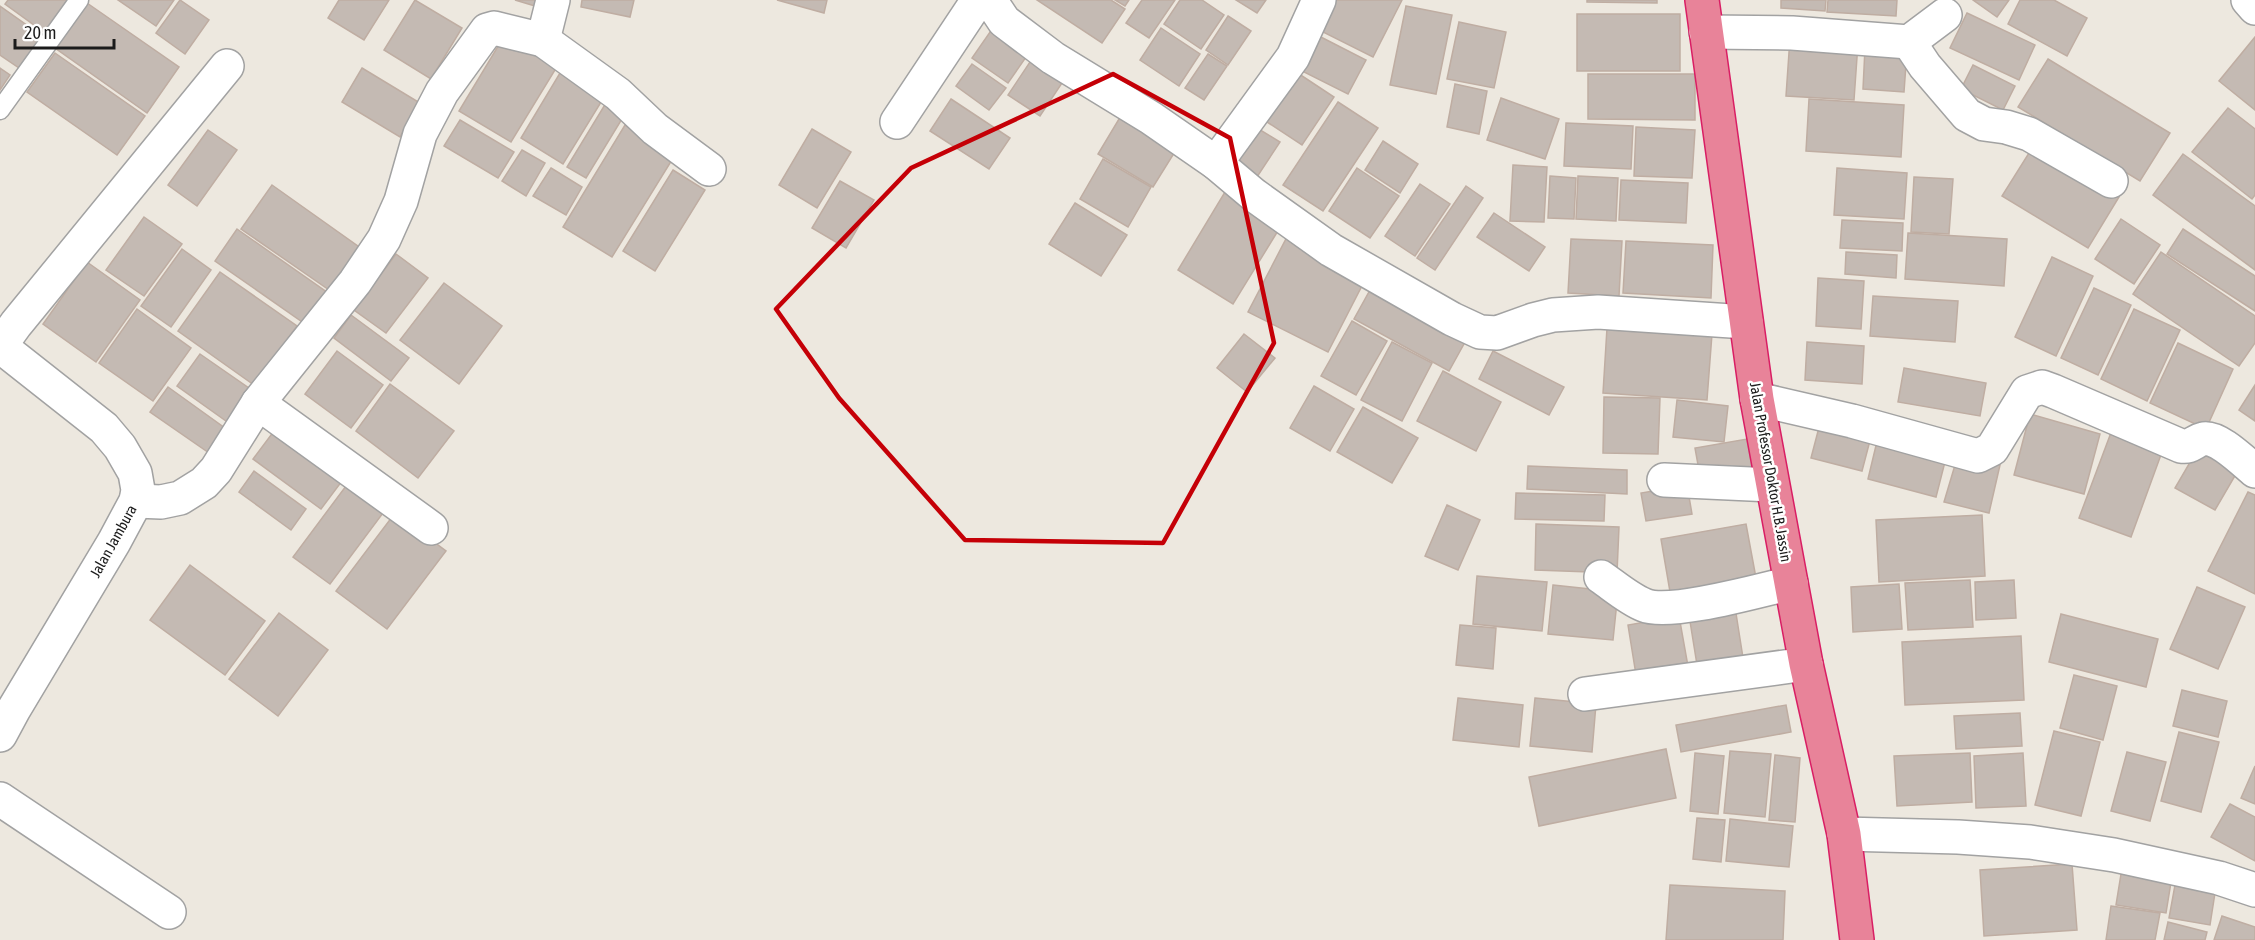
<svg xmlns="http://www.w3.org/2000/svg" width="2255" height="940" font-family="'Asap Condensed',sans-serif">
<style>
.building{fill:#c4bab3;stroke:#bfada2;stroke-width:1.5}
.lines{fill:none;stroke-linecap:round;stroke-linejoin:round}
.lane-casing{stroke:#a2a2a2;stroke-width:21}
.street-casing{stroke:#a2a2a2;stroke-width:36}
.highway-casing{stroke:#d91e64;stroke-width:36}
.lane{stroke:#fff;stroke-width:18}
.street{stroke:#fff;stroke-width:33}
.highway{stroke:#e88399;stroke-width:33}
.marked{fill:none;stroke:#c50007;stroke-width:4.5;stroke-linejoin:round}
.labels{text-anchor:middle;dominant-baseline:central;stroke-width:5;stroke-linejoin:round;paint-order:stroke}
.street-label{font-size:15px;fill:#1b1b1b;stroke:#fff}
</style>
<rect width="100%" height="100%" fill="#ede8df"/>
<g class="building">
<polygon points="8,0 69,0 45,33 5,4"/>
<polygon points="118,0 174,0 156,26"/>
<polygon points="180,0 209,20 185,54 156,33"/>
<polygon points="339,0 389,0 364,40 328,18"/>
<polygon points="415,0 462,28 431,79 384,50"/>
<polygon points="515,0 547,0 545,9"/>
<polygon points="582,0 634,0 630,17 581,7"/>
<polygon points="777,0 827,0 824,13"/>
<polygon points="1037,0 1111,0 1125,9 1102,43"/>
<polygon points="1115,0 1129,0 1125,6"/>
<polygon points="1142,0 1175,0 1149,38 1126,23"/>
<polygon points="1180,0 1202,0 1224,15 1201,49 1164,24"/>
<polygon points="1236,0 1266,0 1257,13"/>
<polygon points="1329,0 1402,0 1373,57 1315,28"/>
<polygon points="1587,0 1657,0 1657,3 1587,2"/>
<polygon points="1781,0 1826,0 1825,11 1781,8"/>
<polygon points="1828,0 1897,0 1896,16 1827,12"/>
<polygon points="1973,0 2009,0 1997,17"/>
<polygon points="2020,0 2054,0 2087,18 2067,56 2008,24"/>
<polygon points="87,3 179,67 147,113 55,48"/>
<polygon points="0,6 45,38 22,70 0,55"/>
<polygon points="1406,6 1452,15 1436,94 1390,85"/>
<polygon points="1967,13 2035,45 2019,80 1950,48"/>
<rect x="1577" y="14" width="103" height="57"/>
<polygon points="1228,16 1251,31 1228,65 1206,50"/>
<polygon points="997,22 1033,47 1008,83 972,58"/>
<polygon points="1459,22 1506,32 1494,88 1447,79"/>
<polygon points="1161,28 1200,54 1179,86 1140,60"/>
<polygon points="506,33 558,65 511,142 459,111"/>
<polygon points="1315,34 1366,60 1348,94 1298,69"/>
<polygon points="2255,37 2255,110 2219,81"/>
<polygon points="1790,38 1858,43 1854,100 1786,96"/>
<polygon points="1865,48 1907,50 1904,92 1863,89"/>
<polygon points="55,53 145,116 117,155 27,92"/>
<polygon points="1208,54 1227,66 1204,100 1185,88"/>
<polygon points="1034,56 1066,77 1040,116 1008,95"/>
<polygon points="2048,59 2170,133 2140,181 2018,107"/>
<polygon points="972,64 1006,88 989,110 956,86"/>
<polygon points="1973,65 2015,86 2003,110 1961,89"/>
<polygon points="0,68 10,75 0,90"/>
<polygon points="362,68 420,103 400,137 342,102"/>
<polygon points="563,68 606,94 563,164 521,138"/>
<polygon points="1290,68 1334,97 1302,145 1258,116"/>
<polygon points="1588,74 1695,74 1695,120 1588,119"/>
<polygon points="1455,84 1487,91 1479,134 1447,127"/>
<polygon points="609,98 628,109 586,178 567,167"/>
<polygon points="1501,98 1559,119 1545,159 1487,140"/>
<polygon points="951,99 1010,138 989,169 930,131"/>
<polygon points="1809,99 1904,105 1901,157 1806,151"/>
<polygon points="1338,102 1378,128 1323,211 1283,185"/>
<polygon points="2228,108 2255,129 2255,195 2252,199 2192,152"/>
<polygon points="1125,109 1181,142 1153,187 1098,154"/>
<polygon points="460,120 514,152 498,178 444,146"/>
<polygon points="1566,123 1633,126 1631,169 1564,166"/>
<polygon points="625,125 675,155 612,257 563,227"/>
<polygon points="1252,125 1280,142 1255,180 1227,162"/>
<polygon points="1636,127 1695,130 1692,178 1634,176"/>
<polygon points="812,129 851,152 817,208 779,185"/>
<polygon points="208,130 237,150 197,206 168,185"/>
<polygon points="1383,141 1418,164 1400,193 1365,170"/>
<polygon points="2034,145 2119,197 2088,248 2002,196"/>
<polygon points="522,150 545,163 526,196 502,181"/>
<polygon points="2183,154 2255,206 2255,270 2153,195"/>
<polygon points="1103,159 1151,187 1128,227 1080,199"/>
<polygon points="1513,165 1547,167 1544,222 1510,221"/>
<polygon points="551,168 582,187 566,215 533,196"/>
<polygon points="1357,168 1399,196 1370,238 1329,211"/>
<polygon points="1837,168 1907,173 1904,219 1834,215"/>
<polygon points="673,170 705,190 655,271 623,251"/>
<polygon points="1550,176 1576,178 1574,219 1548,218"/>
<polygon points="1578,176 1618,178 1616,221 1576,219"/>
<polygon points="1914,177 1953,179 1949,234 1911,232"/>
<polygon points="1621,180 1688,183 1686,223 1619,220"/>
<polygon points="840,181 874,200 846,248 812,228"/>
<polygon points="1420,184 1450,204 1415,256 1385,236"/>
<polygon points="272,185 362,249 332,292 241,229"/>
<polygon points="1466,186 1483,198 1435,270 1417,258"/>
<polygon points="1228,187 1284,221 1233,304 1178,270"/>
<polygon points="1075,203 1127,235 1101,276 1049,244"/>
<polygon points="1494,213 1545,247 1529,271 1477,237"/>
<polygon points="144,217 182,244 144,296 106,270"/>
<polygon points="2121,219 2160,245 2134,284 2095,259"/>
<polygon points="1842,220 1903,223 1902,251 1840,248"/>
<polygon points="237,229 331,295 308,326 215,261"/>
<polygon points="2183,229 2255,276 2255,311 2167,254"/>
<polygon points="1289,233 1368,274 1328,352 1248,312"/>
<polygon points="1908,233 2007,239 2004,286 1905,279"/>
<polygon points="1571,239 1622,241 1619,296 1568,293"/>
<polygon points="1626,241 1713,245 1711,298 1623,293"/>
<polygon points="182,249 211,270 171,327 141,306"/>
<polygon points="1846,252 1897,255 1896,278 1845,274"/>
<polygon points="2161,252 2255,316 2255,343 2239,366 2133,294"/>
<polygon points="396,254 428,278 386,333 354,310"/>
<polygon points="2052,257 2093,276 2056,356 2015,337"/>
<polygon points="87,262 140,300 96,362 43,324"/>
<polygon points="220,272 297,326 254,385 178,331"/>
<polygon points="1818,278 1864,281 1861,329 1816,326"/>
<polygon points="1375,281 1470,333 1449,371 1354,319"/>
<polygon points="444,283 502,326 459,384 400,340"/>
<polygon points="2094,288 2131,305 2098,375 2061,358"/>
<polygon points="1873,296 1958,301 1955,342 1870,336"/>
<polygon points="137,309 191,348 153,401 99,363"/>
<polygon points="2134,309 2180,330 2147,401 2101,379"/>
<polygon points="351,315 409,358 391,381 334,338"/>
<polygon points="1352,321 1387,341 1356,395 1321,376"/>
<polygon points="1607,328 1712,334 1707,400 1603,393"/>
<polygon points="1244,334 1275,358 1247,392 1217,368"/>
<polygon points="1392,342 1432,363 1402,421 1361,400"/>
<polygon points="1807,342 1864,346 1862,384 1805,380"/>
<polygon points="2178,343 2233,369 2206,429 2150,403"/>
<polygon points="337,351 383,385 351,428 305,394"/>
<polygon points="1493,351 1564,387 1549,415 1479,379"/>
<polygon points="200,354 256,393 233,426 177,386"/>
<polygon points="1904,368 1986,383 1980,416 1898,402"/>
<polygon points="1443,371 1501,402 1476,451 1417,421"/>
<polygon points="390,384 454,431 418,478 356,431"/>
<polygon points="2255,385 2255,421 2239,410"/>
<polygon points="1314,386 1354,409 1330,451 1290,428"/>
<polygon points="168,387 229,431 212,455 150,412"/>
<polygon points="1604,397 1660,398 1658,454 1603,453"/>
<polygon points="1677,400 1728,406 1724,442 1673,437"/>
<polygon points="1363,407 1418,438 1392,483 1337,452"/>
<polygon points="2030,414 2100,434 2084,494 2014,475"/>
<polygon points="1822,416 1873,429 1862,471 1811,458"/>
<polygon points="2115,422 2166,441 2131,537 2079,518"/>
<polygon points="280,423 348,473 321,509 253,459"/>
<polygon points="1879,433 1948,450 1936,497 1868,479"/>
<polygon points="1747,439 1752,467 1700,476 1695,448"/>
<polygon points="2203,440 2243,462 2215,510 2175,488"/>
<polygon points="1958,455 2000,465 1989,513 1944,502"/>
<polygon points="1528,466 1627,470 1627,494 1527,489"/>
<polygon points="254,471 306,509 291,530 239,492"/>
<polygon points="349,482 386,509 330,584 293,557"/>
<polygon points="1687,485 1692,514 1646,521 1641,493"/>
<polygon points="2248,492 2255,495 2255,594 2208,571"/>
<polygon points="1516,493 1605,495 1604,521 1515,519"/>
<polygon points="1447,505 1480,520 1458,570 1425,556"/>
<polygon points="395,513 446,551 387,629 336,591"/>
<polygon points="1982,515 1985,576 1879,582 1876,520"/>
<polygon points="1536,524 1619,527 1617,573 1535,570"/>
<polygon points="1746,524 1756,578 1670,592 1661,539"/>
<polygon points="190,565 265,621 225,675 150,620"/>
<polygon points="1477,576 1547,582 1542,631 1473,624"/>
<polygon points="1970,580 1973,627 1908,630 1905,583"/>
<polygon points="2014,580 2016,618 1976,620 1975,582"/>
<polygon points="1899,584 1902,629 1853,632 1851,587"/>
<polygon points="1553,585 1618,592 1613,640 1548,634"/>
<polygon points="2197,587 2245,607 2218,669 2170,649"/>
<polygon points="1735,607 1744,664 1698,671 1689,615"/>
<polygon points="279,613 328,650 278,716 229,679"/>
<polygon points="2061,614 2158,639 2146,687 2049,662"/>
<polygon points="1679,616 1689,672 1637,681 1628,625"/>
<polygon points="1460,625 1496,628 1493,669 1456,665"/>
<polygon points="2021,636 2024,700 1905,705 1902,642"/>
<polygon points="2074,675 2117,686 2103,740 2060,728"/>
<polygon points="2182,690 2227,701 2218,737 2173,726"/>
<polygon points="1458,698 1523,705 1519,747 1453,740"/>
<polygon points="1535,698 1596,704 1592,752 1530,746"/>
<polygon points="1786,705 1791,732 1681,752 1676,725"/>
<polygon points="2020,713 2022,746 1956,749 1954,716"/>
<polygon points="2054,731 2100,742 2081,816 2035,805"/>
<polygon points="2179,732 2219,742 2201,812 2161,801"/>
<polygon points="1666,749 1676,798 1539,826 1529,777"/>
<polygon points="1730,751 1771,754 1765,817 1724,813"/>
<polygon points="2127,752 2166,762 2150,821 2111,811"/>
<polygon points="1695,753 1724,756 1718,814 1690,811"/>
<polygon points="1970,753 1972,802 1897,806 1894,756"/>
<polygon points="2023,753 2026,806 1976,808 1974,756"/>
<polygon points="1775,755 1800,758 1795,822 1769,820"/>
<polygon points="2255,766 2255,804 2241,798"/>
<polygon points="2230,804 2255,817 2255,861 2211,837"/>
<polygon points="1697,818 1725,820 1721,862 1693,859"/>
<polygon points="1730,819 1793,826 1789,867 1726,861"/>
<polygon points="2072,864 2077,930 1984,936 1980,870"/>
<polygon points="2122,868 2172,876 2166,913 2116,905"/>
<polygon points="2177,874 2217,880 2210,925 2169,918"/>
<polygon points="1670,885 1785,891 1783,940 1666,940"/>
<polygon points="2111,906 2160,913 2155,940 2106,940"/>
<polygon points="2222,916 2255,927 2255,940 2214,940"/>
<polygon points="2168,922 2207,932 2205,940 2164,940"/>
</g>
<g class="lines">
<defs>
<polyline id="lane" points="0,110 79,0"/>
<g id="street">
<polyline points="990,0 1004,21 1053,58 1151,118 1216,163 1254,195 1331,250 1452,319 1480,332 1497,333 1533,320 1553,315 1598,312 1746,322"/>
<polyline points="2248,0 2255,8"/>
<polyline points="1706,32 1792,33 1909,42 1945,15"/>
<polyline points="543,40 553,0"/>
<polyline points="1909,42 1925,66 1967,115 1984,124 2006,127 2029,134 2111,181"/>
<polyline points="897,122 978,0"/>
<polyline points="1216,163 1293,57 1319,0"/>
<polyline points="0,346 104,428 120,447 135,473 138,490 136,501 114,542 14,709 0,735"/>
<polyline points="0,346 16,324 227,66"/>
<path d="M1757 399 1852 421 1978 456 1992 449 2027 392 2042 387 2053 391 2181 446C2191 448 2194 441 2203 439 2217 435 2244 462 2255 471"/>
<polyline points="258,403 431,528"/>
<polyline points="1664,480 1772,485"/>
<polyline points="136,501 161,502 180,498 204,483 216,470 258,403 355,282 384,239 401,201 420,134 442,92 487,30 494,28 543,40 618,94 655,129 709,169"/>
<path d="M1601 577C1614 586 1629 599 1644 605 1670 616 1760 590 1791 583"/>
<polyline points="1585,694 1806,664"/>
<polyline points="0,799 169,912"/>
<polyline points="1844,834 1958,837 2030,842 2114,855 2219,878 2255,890"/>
</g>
<polyline id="highway" points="1702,0 1757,399 1806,664 1844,834 1857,940"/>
</defs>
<use href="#lane" class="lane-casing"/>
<use href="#street" class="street-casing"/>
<use href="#highway" class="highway-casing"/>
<use href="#lane" class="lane"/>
<use href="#street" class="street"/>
<use href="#highway" class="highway"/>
</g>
<path class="marked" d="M1113 74 1230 138 1274 343 1163 543 965 540 839 398 776 309 911 168Z"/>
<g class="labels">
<g class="street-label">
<text transform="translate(1771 472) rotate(80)">Jalan Professor Doktor H.B. Jassin</text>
<text transform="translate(113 541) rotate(-61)">Jalan Jambura</text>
</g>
</g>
<path d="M15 39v9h99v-9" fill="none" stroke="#1b1b1b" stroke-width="3"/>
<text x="24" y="39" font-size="18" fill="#1b1b1b" stroke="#ffffff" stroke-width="4.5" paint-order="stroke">20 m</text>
</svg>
